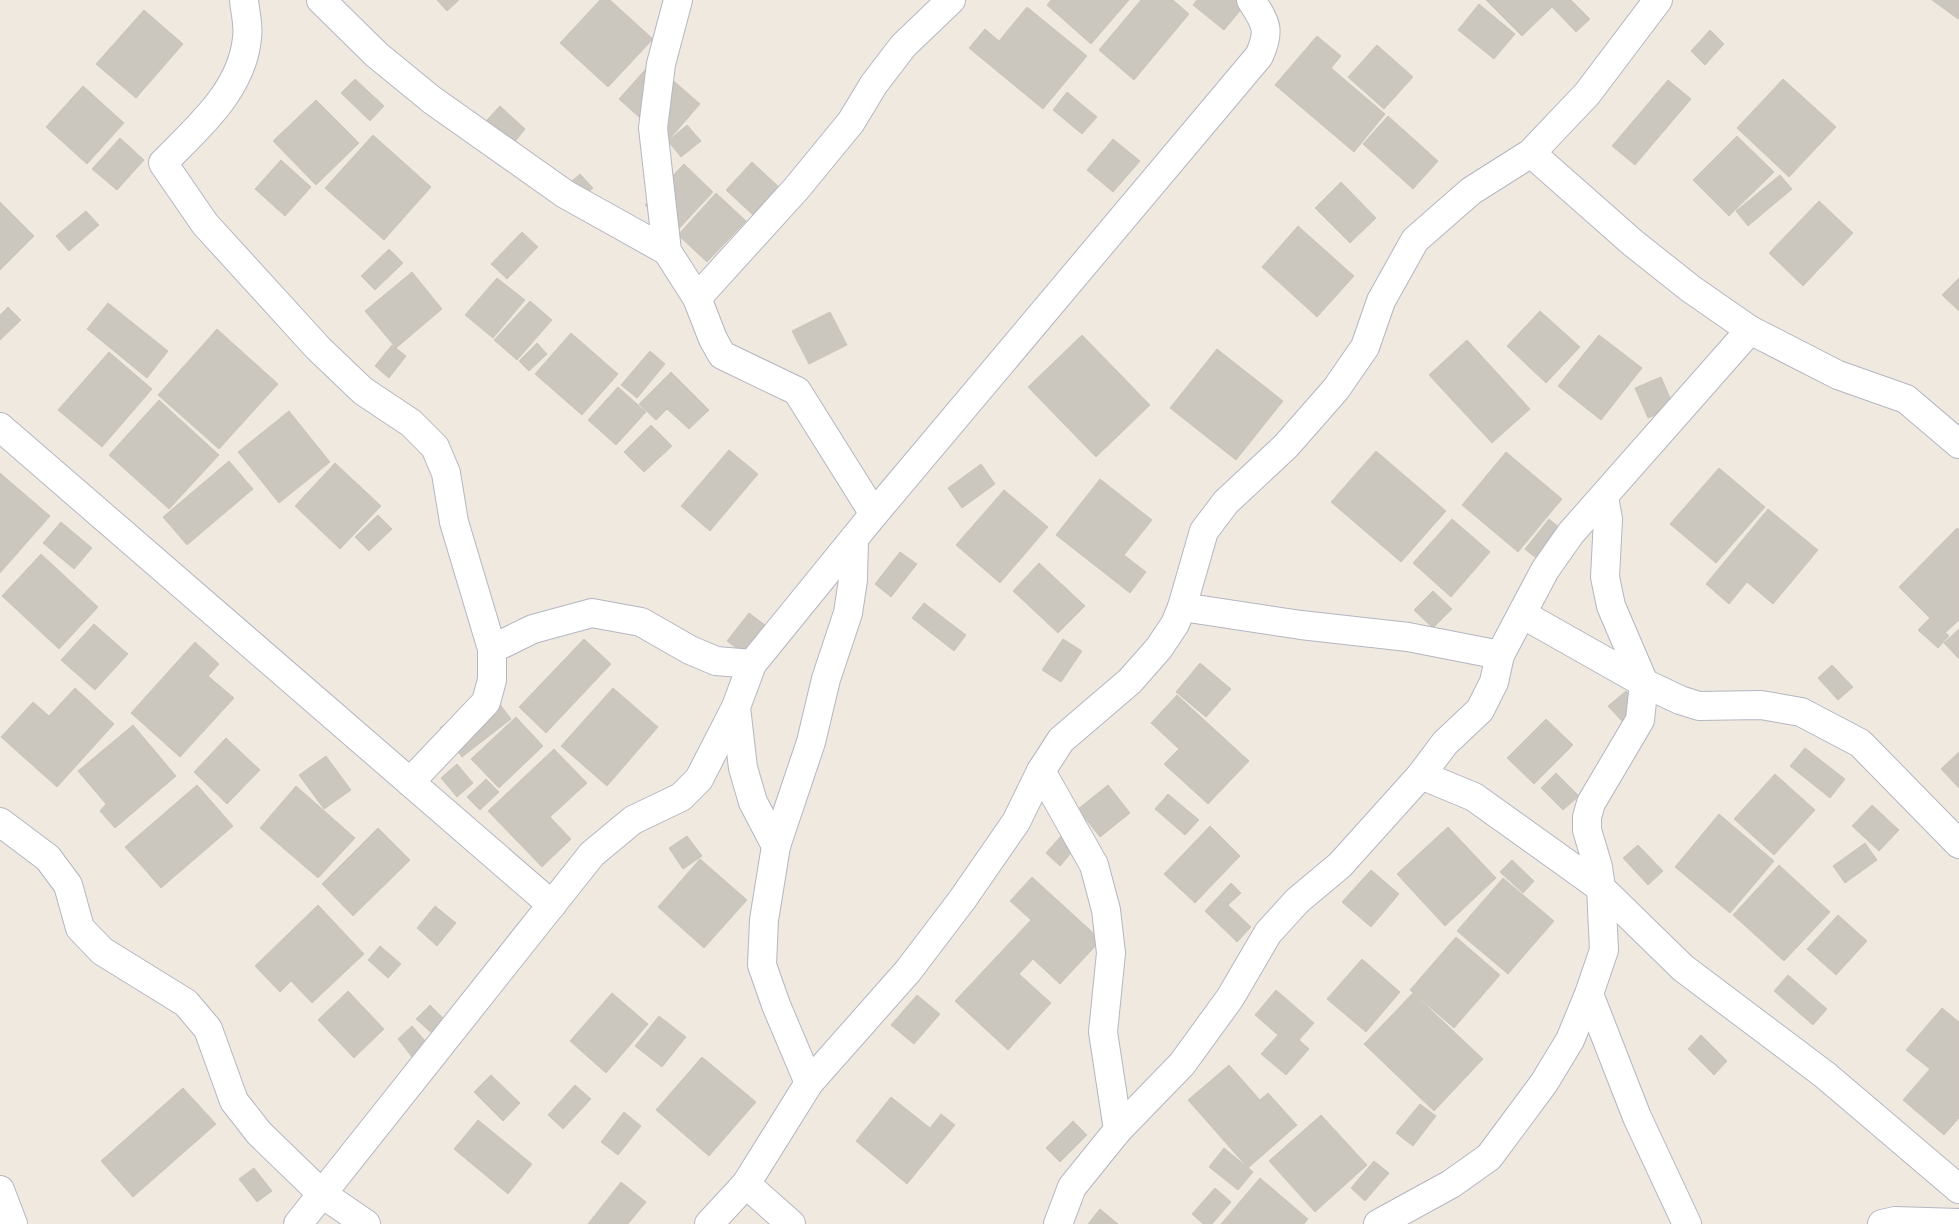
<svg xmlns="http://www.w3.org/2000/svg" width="1959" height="1224" font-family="Signika,sans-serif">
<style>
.building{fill:#cbc7be;stroke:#ccc5b9}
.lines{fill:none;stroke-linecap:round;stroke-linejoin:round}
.minor-casing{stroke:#b4b6c2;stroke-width:30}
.minor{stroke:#fff;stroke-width:28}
</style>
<rect width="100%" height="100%" fill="#f0e9e0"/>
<g class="building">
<polygon points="437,0 459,0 447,11"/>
<polygon points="600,0 610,0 653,39 608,87 560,43"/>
<polygon points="1051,0 1129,0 1091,44 1047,5"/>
<polygon points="1141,0 1173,0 1189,14 1134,80 1099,50"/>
<polygon points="1197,0 1249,0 1224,30 1193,5"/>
<polygon points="1486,0 1571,0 1590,19 1576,32 1552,7 1522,36"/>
<polygon points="1932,0 1959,0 1959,17 1958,19"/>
<polygon points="1479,4 1515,34 1494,59 1458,30"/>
<polygon points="1027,7 1087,56 1043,109 969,48 985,29 999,41"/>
<polygon points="144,10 183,44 136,98 96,64"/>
<polygon points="1710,30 1724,44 1705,65 1691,51"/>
<polygon points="1317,36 1341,56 1331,68 1385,114 1354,152 1275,85"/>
<polygon points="1377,45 1413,77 1384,109 1348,77"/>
<polygon points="652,62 700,104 667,142 619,99"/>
<polygon points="355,79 384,106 370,121 341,93"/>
<polygon points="1783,79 1836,127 1789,177 1737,128"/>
<polygon points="1668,80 1691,99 1635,165 1612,146"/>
<polygon points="83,86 124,123 87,164 46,127"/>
<polygon points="1067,92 1097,117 1082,134 1053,110"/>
<polygon points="316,100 359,143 316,185 273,141"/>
<polygon points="500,106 525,129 513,144 487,120"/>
<polygon points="1388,116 1438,161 1413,189 1363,144"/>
<polygon points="687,125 701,141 681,157 668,141"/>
<polygon points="373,135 431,187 384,240 325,188"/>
<polygon points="1737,136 1774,172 1729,216 1693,180"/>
<polygon points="120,138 144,160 117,190 92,169"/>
<polygon points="1113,139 1140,161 1113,192 1087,170"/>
<polygon points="281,160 311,187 285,216 255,189"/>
<polygon points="752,162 779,187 753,215 726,190"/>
<polygon points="684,164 713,192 675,233 645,205"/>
<polygon points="580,174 593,188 577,202 564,188"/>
<polygon points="1780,175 1792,189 1748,226 1736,211"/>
<polygon points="1341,182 1376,218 1350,243 1315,208"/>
<polygon points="716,193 746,221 707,262 678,235"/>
<polygon points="1819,201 1853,233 1803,286 1769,253"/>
<polygon points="0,202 34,236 0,270"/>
<polygon points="86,211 99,225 69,251 56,236"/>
<polygon points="1298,226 1354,276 1317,317 1262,267"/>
<polygon points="522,232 538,247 507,279 491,264"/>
<polygon points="389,249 403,263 375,290 361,276"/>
<polygon points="412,272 442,309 396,348 365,311"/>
<polygon points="497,278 525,300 493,338 465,315"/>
<polygon points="1959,278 1959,311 1942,295"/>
<polygon points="530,301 552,320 517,360 494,340"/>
<polygon points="108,303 168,351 147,378 87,329"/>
<polygon points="8,307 21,320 0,340 0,315"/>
<polygon points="1540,311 1580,347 1546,383 1507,346"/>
<polygon points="830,312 847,345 809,364 792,331"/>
<polygon points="217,329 278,384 219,449 158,395"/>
<polygon points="571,333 618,374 582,415 535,374"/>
<polygon points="1082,335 1150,405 1096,457 1028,387"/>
<polygon points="1599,335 1642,368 1601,420 1558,386"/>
<polygon points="1467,340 1530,409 1492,443 1429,375"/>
<polygon points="537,343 547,354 529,371 519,361"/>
<polygon points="392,345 406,356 389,378 375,366"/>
<polygon points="1217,349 1283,401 1236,460 1170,408"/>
<polygon points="650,351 665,364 637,398 621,385"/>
<polygon points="109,352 152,389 102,447 58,410"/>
<polygon points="671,372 709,410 689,429 667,409 656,420 639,404"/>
<polygon points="1661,377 1674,407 1648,418 1635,388"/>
<polygon points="618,387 646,412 616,445 588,420"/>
<polygon points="159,400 219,455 169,509 109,455"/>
<polygon points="289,411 330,462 279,503 238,452"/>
<polygon points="651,425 672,446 644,472 624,452"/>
<polygon points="729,450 758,474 710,531 681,506"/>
<polygon points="1376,451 1446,511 1401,562 1331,502"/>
<polygon points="1506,452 1562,499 1518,552 1462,505"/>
<polygon points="229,461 253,489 187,545 163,517"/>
<polygon points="335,463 381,506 340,549 295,506"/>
<polygon points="981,464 995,484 962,508 948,488"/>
<polygon points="1719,468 1765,507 1716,563 1670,524"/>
<polygon points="0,473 50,516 0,573"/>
<polygon points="1100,479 1152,520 1124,555 1146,572 1130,593 1056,535"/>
<polygon points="1004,490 1048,527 1000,583 956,545"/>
<polygon points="1768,509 1818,550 1773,604 1747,582 1729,604 1706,584"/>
<polygon points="378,515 392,529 369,551 355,537"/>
<polygon points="1452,519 1490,552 1451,597 1413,563"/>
<polygon points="1549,519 1566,533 1541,562 1525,549"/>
<polygon points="61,522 92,548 74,569 43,543"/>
<polygon points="1957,528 1959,530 1959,620 1945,633 1899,587"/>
<polygon points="900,552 917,564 891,597 875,584"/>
<polygon points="41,554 98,607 59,649 2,596"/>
<polygon points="1039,563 1085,606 1058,633 1013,591"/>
<polygon points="1433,591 1452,609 1433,628 1414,610"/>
<polygon points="924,603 966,635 954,651 912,618"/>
<polygon points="749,613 765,625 743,653 727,641"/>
<polygon points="1930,618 1949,636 1938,648 1918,630"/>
<polygon points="94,624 128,654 95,690 61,660"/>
<polygon points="1959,629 1959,659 1944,643"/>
<polygon points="584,639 611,664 546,733 519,707"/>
<polygon points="1063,639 1082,651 1061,682 1042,670"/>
<polygon points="195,642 219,664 208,676 234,698 180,757 131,713"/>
<polygon points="1200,663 1231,689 1206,717 1176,692"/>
<polygon points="1832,665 1853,687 1838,700 1818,678"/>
<polygon points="75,688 114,724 57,787 1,737 33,702 49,716"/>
<polygon points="613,688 658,727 607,786 561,746"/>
<polygon points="489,690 511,719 462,757 440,728"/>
<polygon points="1626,691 1650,719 1633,733 1608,706"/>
<polygon points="1177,695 1249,761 1208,804 1164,764 1179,749 1151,723"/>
<polygon points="516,717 543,746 499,788 471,759"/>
<polygon points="1546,719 1573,745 1534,784 1507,758"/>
<polygon points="133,725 176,776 115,828 100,811 106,804 78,771"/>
<polygon points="226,738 260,770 227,804 194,772"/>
<polygon points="1805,748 1845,779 1830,798 1790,766"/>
<polygon points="554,749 587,783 550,817 571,839 542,867 488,811"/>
<polygon points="1959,752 1959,788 1941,769"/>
<polygon points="326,756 351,790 324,809 299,775"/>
<polygon points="457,764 473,783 457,797 441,778"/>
<polygon points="1556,773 1579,796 1563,810 1541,788"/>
<polygon points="1775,774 1815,810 1774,855 1734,819"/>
<polygon points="486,779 499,792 480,810 467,797"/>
<polygon points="197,785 233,826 161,888 125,847"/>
<polygon points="1108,785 1130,813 1100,837 1078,809"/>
<polygon points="296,786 355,838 318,878 260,828"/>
<polygon points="1168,794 1199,820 1185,835 1155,809"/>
<polygon points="1872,805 1899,830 1879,851 1852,826"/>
<polygon points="1719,814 1774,861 1730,913 1675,867"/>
<polygon points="1076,819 1090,831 1060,866 1046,853"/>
<polygon points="1210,826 1240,856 1195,903 1164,874"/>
<polygon points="1448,827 1496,878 1445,926 1397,874"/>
<polygon points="378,828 410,860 353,916 322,884"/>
<polygon points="687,836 702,856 683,869 669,848"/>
<polygon points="1865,843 1877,860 1845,883 1833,866"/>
<polygon points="1638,845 1663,871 1648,885 1623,858"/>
<polygon points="700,859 747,900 704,948 658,907"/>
<polygon points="1512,860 1534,881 1523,893 1500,872"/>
<polygon points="1779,865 1830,912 1784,961 1733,915"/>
<polygon points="1371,870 1399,894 1371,927 1342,902"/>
<polygon points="1032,877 1101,940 1060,984 1033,959 1019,974 1051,1003 1008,1050 955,1001 1031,920 1010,901"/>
<polygon points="1503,878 1554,921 1508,974 1457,931"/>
<polygon points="1231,883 1241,893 1228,905 1251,927 1237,942 1205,911"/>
<polygon points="318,905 364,954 312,1003 291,981 280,992 255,966"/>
<polygon points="435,906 456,923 437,946 417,928"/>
<polygon points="1838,915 1867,941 1836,975 1807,949"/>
<polygon points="1456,937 1500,975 1454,1028 1410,990"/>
<polygon points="380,946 401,964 388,978 368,960"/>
<polygon points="1362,959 1400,992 1366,1032 1327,999"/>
<polygon points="1788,975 1827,1009 1813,1025 1774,991"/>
<polygon points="1276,990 1314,1023 1299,1040 1309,1049 1286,1075 1261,1054 1278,1035 1255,1015"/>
<polygon points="348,991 384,1029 354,1058 318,1020"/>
<polygon points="612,993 648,1024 606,1073 570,1041"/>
<polygon points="1413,993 1483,1059 1434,1111 1364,1044"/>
<polygon points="917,995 940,1014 914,1044 891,1025"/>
<polygon points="430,1005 447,1022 434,1035 416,1019"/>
<polygon points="1942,1008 1959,1022 1959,1118 1944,1135 1903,1100 1930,1069 1906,1050"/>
<polygon points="659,1016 686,1037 662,1067 635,1046"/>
<polygon points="412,1026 428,1044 412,1057 398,1039"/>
<polygon points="1701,1035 1727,1061 1714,1075 1688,1049"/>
<polygon points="702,1057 756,1102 709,1156 656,1110"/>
<polygon points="1229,1065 1260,1100 1268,1093 1297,1125 1248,1168 1188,1100"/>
<polygon points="491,1075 520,1103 503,1121 474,1092"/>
<polygon points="575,1085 591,1099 563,1129 548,1115"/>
<polygon points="183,1088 216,1124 133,1197 101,1161"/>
<polygon points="891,1097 930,1128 941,1114 955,1125 907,1184 856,1141"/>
<polygon points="1420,1104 1436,1116 1413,1146 1396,1133"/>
<polygon points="624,1112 641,1126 618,1155 601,1142"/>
<polygon points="1321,1115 1367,1165 1315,1212 1269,1161"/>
<polygon points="478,1120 532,1164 508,1194 454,1149"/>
<polygon points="1073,1121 1087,1135 1060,1162 1046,1148"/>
<polygon points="1224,1148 1253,1172 1238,1190 1209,1167"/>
<polygon points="1374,1161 1389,1173 1365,1201 1351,1188"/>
<polygon points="254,1168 272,1191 257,1202 239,1179"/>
<polygon points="1260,1178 1308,1219 1304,1224 1221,1224"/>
<polygon points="621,1182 646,1202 628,1224 588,1224"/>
<polygon points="1215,1188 1231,1202 1212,1224 1203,1224 1192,1214"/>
<polygon points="1100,1209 1118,1224 1088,1224"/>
</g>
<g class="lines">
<defs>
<g id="minor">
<path d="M244 0C245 12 249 26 247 38 242 91 197 128 163 163L205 224 318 348 363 391 411 423 435 447 446 473 454 522 492 649 533 629 592 613 641 622 690 650 716 661 752 664"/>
<polyline points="321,0 377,55 432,100 565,194 667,251"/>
<polyline points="678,0 661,64 653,128 667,251 697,298 713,339 722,355 797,391 874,514"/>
<polyline points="697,298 796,189 851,122 874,84 903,46 951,0"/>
<polyline points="1750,330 1838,375 1906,399 1959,444"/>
<polyline points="0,427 552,905"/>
<polyline points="1604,497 1608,519 1605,577 1611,606 1644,683 1680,700 1699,706 1761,705 1801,712 1860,743 1959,844"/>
<polyline points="1182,607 1301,625 1408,637 1500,655"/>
<polyline points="736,707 743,768 753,802 776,846"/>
<polyline points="1041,771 1094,865 1106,910 1111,953 1103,1032 1118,1130"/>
<polyline points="1421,775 1474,797 1601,888 1683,968 1825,1075 1959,1189"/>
<polyline points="410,782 486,702 492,680 492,649"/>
<polyline points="0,822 48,858 68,885 80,928 102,951 186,1003 208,1029 234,1101 259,1133 321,1193 366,1224"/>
<polyline points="1589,994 1637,1117 1687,1224"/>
<polyline points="809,1083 776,1005 762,965 764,920 776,846 811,742 826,679 848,613 853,580 854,539"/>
<polyline points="746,1184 791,1224"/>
<polyline points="0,1190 13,1224"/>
<path d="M298 1224 592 854 633 820 681 797 699 779 736 707 752 664 874 514 1259 56C1271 30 1266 23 1251 0"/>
<polyline points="709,1224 746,1184 809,1083 908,971 962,900 1016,822 1041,771 1061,740 1130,681 1159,648 1175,624 1182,607 1204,531 1226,502 1286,446 1336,389 1365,347 1381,301 1415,240 1471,191 1531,153 1587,94 1658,0"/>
<polyline points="1058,1224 1072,1187 1118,1130 1182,1064 1230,998 1268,933 1297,901 1340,865 1421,775 1445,743 1480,710 1494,682 1500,655 1545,570 1571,533 1750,330 1691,289 1633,243 1531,153"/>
<polyline points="1378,1224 1451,1184 1489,1157 1544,1083 1570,1040 1589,994 1604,950 1601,888 1598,867 1587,830 1587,817 1591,803 1640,720 1644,683 1522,614"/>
<polyline points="1882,1224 1895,1221 1959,1223"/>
</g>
</defs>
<use href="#minor" class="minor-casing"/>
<use href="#minor" class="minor"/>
</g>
</svg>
